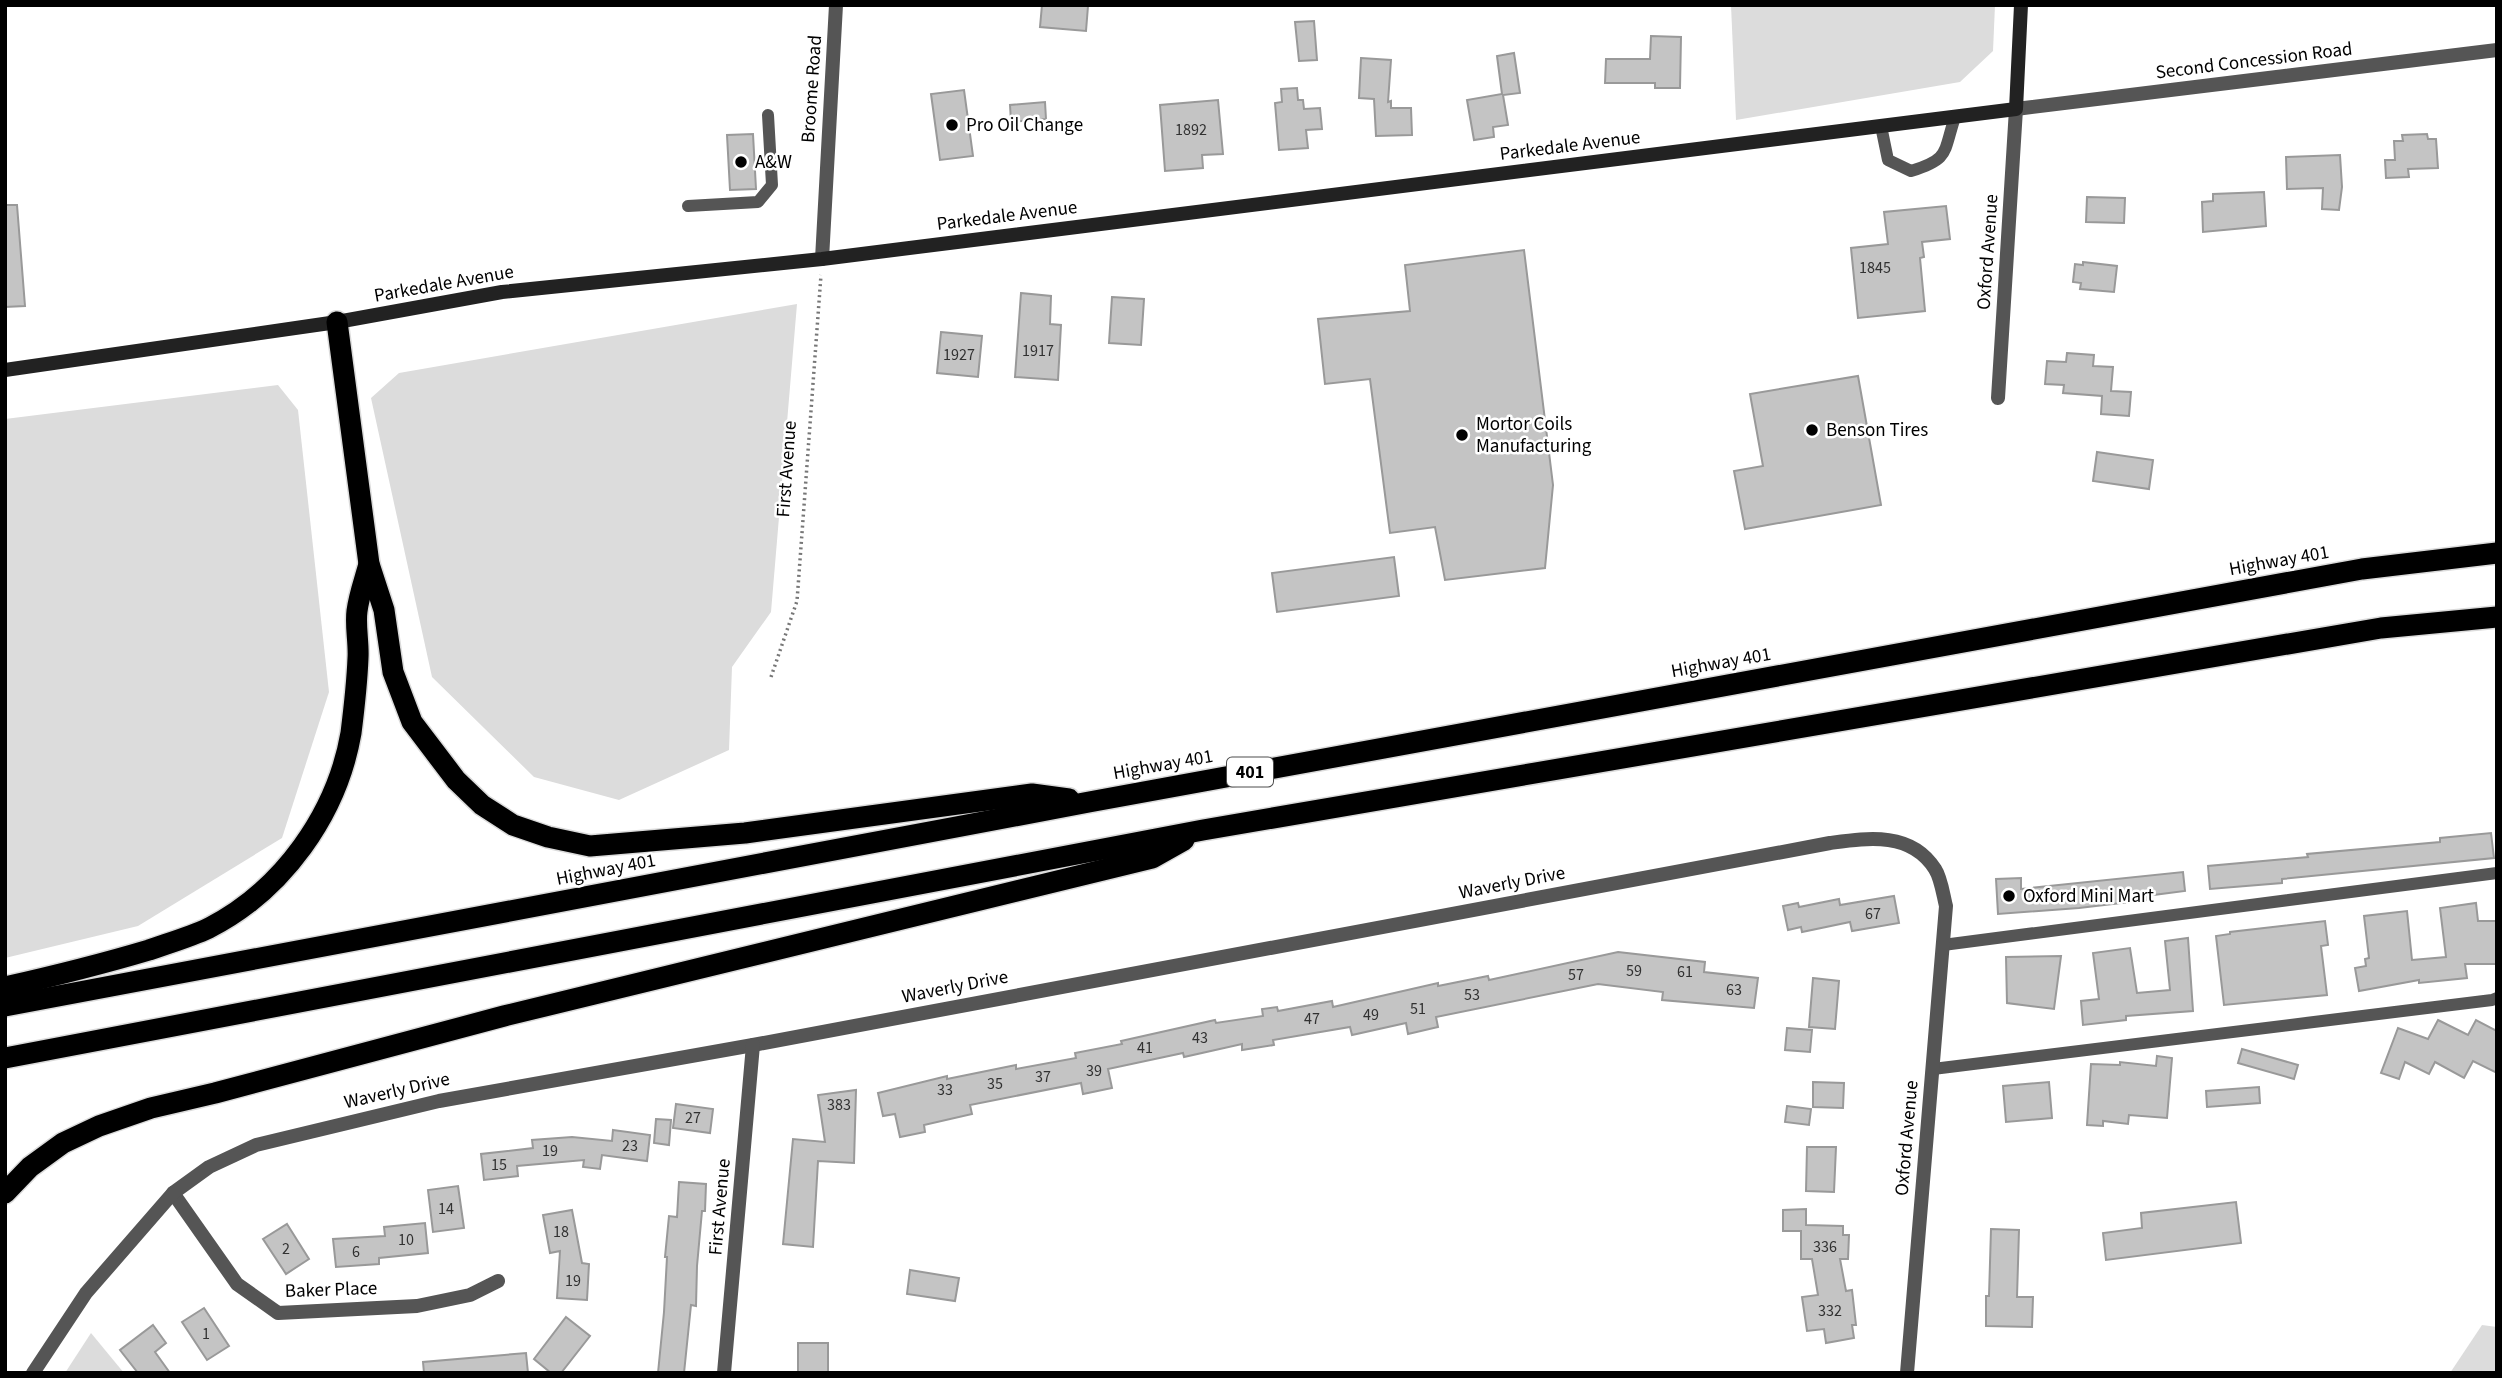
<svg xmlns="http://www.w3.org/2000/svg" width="2502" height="1378" font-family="'Source Sans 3',sans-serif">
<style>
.green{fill:#dcdcdc}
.building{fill:#c4c4c4;stroke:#999;stroke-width:2}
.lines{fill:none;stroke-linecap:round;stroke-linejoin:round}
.motorway-casing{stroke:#dbdbdb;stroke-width:24}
.path{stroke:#777;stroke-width:3.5;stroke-dasharray:2 3.5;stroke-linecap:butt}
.service{stroke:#555;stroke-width:12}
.minor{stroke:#555;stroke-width:14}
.tertiary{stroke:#555;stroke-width:14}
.secondary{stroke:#222;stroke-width:14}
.motorway{stroke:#000;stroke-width:21}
.poi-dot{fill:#000;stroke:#fff;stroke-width:2.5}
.labels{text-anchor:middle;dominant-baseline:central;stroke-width:5;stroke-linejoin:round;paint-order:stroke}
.number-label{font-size:16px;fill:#313131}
.shield{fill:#fff;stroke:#4c4c4c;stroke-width:2}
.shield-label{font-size:18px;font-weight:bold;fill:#000}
.street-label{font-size:19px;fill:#000;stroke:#fff}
.poi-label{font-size:19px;fill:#000;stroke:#fff;text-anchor:start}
</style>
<rect width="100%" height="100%" fill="#fff"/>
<g class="green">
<polygon points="1731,5 1995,5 1993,51 1960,82 1736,120"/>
<polygon points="797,304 771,612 732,667 729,750 619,800 534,777 432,677 371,398 399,373"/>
<polygon points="278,385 298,410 329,692 282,838 138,926 5,958 5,419"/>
<polygon points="2482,1325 2497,1327 2497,1373 2450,1373"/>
<polygon points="91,1333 124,1373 65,1373"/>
</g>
<g class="building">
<polygon points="1042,5 1088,6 1086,31 1040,27"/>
<polygon points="1314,21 1317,60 1299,61 1295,22"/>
<polygon points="1651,36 1681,37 1680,88 1655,88 1655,83 1605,83 1606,59 1650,59"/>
<polygon points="1514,53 1520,93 1503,95 1508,125 1493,127 1494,137 1474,140 1467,100 1502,94 1497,56"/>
<polygon points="1361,58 1391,60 1388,102 1391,101 1391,108 1411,108 1412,135 1376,136 1374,99 1359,98"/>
<polygon points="1297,88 1298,100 1303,100 1304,109 1320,108 1322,129 1306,130 1308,148 1279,150 1275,103 1282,102 1281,89"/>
<polygon points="964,90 973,156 940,160 931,94"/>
<polygon points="1218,100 1223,154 1202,155 1203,168 1165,171 1160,105"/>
<polygon points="1045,102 1046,119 1011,122 1010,105"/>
<polygon points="753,134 756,189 730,190 727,135"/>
<polygon points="2427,134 2428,139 2436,139 2438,168 2408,169 2409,177 2386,178 2385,160 2395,160 2394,141 2403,141 2402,135"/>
<polygon points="2340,155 2342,187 2339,210 2322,209 2323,188 2287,189 2286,157"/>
<polygon points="2264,192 2266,226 2203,232 2202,202 2213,201 2213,194"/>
<polygon points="2087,197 2125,198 2124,223 2086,222"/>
<polygon points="5,205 17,205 25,306 5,307"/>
<polygon points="1946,206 1950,239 1922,242 1924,257 1920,258 1925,311 1858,318 1851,248 1888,244 1884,212"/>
<polygon points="1524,250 1553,485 1545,568 1445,580 1435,527 1390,533 1370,379 1325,384 1318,319 1410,311 1405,265"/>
<polygon points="2083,262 2117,266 2114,292 2080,289 2081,283 2073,282 2075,264 2083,265"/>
<polygon points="1021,293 1051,296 1050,324 1061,325 1058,380 1015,377"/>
<polygon points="1112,297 1144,299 1141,345 1109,343"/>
<polygon points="941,332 982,336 978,377 937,373"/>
<polygon points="2067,353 2094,355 2093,366 2113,367 2111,391 2131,392 2129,416 2101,414 2102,396 2063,393 2064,385 2045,384 2047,361 2066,362"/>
<polygon points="1858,376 1881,505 1745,529 1734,471 1763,466 1750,394"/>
<polygon points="2097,452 2153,460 2149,489 2093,481"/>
<polygon points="1394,557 1399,596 1277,612 1272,573"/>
<polygon points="2491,833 2494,858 2282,879 2282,883 2210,889 2208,866 2308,857 2307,854 2440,842 2440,838"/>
<polygon points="2183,872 2185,891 2146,896 2146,900 2079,908 1998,914 1996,879 2021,878 2021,889"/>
<polygon points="1894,896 1899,923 1852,931 1850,922 1802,932 1801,927 1788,930 1783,906 1798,903 1799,907 1839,899 1840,905"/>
<polygon points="2476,903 2478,921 2497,921 2497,964 2465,964 2467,978 2419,983 2419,980 2359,991 2355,968 2366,966 2365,959 2369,958 2364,916 2407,911 2412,960 2446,957 2440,908"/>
<polygon points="2325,921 2328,945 2321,946 2327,995 2224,1005 2216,936 2230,934 2230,932"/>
<polygon points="2188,938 2193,1011 2126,1016 2126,1020 2083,1025 2081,1001 2099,999 2093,953 2130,948 2137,993 2170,990 2165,941"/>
<polygon points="1618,952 1705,962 1704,972 1758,978 1754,1008 1662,1000 1663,992 1598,984 1436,1017 1438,1027 1408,1034 1406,1023 1352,1035 1350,1027 1273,1040 1274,1045 1242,1050 1242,1044 1184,1057 1183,1053 1108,1069 1112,1088 1083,1094 1081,1083 970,1105 972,1114 924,1125 925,1132 900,1137 895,1114 883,1116 878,1093 947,1076 947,1079 1016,1065 1016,1069 1076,1058 1075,1053 1122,1044 1121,1041 1215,1020 1216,1023 1263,1016 1262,1009 1277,1007 1278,1011 1332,1001 1333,1007 1438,983 1438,986 1488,976 1489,980"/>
<polygon points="2061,956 2054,1009 2007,1003 2006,957"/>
<polygon points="1813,978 1839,981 1835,1029 1809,1027"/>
<polygon points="2438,1020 2468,1035 2476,1020 2497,1031 2497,1073 2473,1061 2464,1078 2435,1062 2429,1074 2405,1062 2399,1079 2381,1073 2398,1028 2428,1039"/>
<polygon points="1787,1028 1812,1030 1810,1052 1785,1050"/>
<polygon points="2242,1049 2298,1065 2294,1079 2238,1063"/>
<polygon points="2157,1056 2172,1058 2167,1118 2129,1115 2128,1124 2103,1121 2103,1126 2087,1125 2091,1064 2120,1065 2120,1062 2156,1066"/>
<polygon points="1813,1082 1844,1083 1843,1108 1813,1107"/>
<polygon points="2049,1082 2052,1118 2006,1122 2003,1086"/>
<polygon points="2259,1087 2260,1103 2207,1107 2206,1091"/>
<polygon points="856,1090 854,1163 818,1161 813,1247 783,1244 793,1139 825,1142 818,1095"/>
<polygon points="676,1104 713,1109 710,1133 673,1128"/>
<polygon points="1787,1106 1811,1109 1809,1125 1785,1122"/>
<polygon points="656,1119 671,1120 669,1145 654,1143"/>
<polygon points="613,1130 650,1135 647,1161 602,1155 600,1169 583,1167 584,1160 517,1166 518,1176 484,1180 481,1154 533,1148 532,1140 572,1137 612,1141"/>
<polygon points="1807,1147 1836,1147 1834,1192 1806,1191"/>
<polygon points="679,1182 706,1184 705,1211 702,1211 697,1266 696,1306 691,1305 684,1373 658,1373 664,1312 667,1257 665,1257 669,1216 677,1217"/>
<polygon points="458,1186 464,1228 433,1232 428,1190"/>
<polygon points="2236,1202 2241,1243 2106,1260 2103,1233 2142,1228 2141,1213"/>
<polygon points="1806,1209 1806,1225 1843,1226 1843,1235 1849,1235 1848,1259 1840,1259 1846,1291 1852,1290 1856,1325 1852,1325 1854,1338 1826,1343 1824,1329 1807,1331 1802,1297 1818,1295 1812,1259 1801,1259 1801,1231 1783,1231 1783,1210"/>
<polygon points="572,1210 582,1263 589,1264 587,1300 557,1298 560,1251 550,1253 543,1215"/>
<polygon points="425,1223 428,1253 379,1258 379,1264 336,1267 333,1239 385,1236 384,1227"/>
<polygon points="287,1224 309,1259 286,1274 263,1239"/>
<polygon points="1991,1229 2019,1230 2017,1297 2033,1297 2032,1327 1986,1326 1986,1296 1989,1296"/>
<polygon points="910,1270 959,1278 955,1301 907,1294"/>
<polygon points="204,1308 229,1346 207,1360 182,1322"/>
<polygon points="566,1317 590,1336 561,1373 551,1373 534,1359"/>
<polygon points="153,1325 166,1343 155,1352 170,1373 138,1373 120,1350"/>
<rect x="798" y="1343" width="30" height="30"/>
<polygon points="526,1353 528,1373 424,1373 423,1362"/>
</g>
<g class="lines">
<defs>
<g id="motorway">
<polyline points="337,322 369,564 384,610 393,672 412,722 456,780 482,805 513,825 548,837 590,846 745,833 1032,794 1069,799"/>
<path d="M5 987C54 976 102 964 149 950 169 943 190 937 209 928 283 890 337 814 351 733 354 709 357 683 358 658 359 643 355 626 357 611 359 595 365 579 369 564"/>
<polyline points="5,1006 1089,802 2362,569 2497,553"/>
<polyline points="5,1058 1203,830 2381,628 2497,617"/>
<polyline points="5,1193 30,1167 63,1143 99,1126 151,1108 215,1093 504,1016 1152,858 1184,840"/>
</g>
</defs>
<use href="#motorway" class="motorway-casing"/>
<polyline class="path" points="771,677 797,601 821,275"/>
<g class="service">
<path d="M1881 126 1888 160 1911 171C1950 159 1943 153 1955 117"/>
<polyline points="688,206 758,202 772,185 768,115"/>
<polyline points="1943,945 2497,873"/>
<polyline points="1933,1069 2492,1000 2497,998"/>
</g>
<g class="minor">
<polyline points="1998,398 2016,109"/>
<polyline points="173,1193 237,1284 278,1313 417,1306 470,1295 498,1281"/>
<path d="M33 1373 86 1293 173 1193 209 1167 256 1145 439 1101 753 1045 1830 843C1867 838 1911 831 1935 869 1941 878 1943 894 1946 906L1907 1373"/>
<polyline points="724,1373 753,1045"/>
</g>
<g class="tertiary">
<polyline points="2016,109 2497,50"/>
<polyline points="822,259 836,5"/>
</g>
<polyline class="secondary" points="5,370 337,322 502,292 822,259 2016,109 2021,5"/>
<use href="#motorway" class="motorway"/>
</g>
<g class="poi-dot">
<circle cx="952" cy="125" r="7"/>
<circle cx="741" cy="162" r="7"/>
<circle cx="1812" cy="430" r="7"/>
<circle cx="1462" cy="435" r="7"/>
<circle cx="2009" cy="896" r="7"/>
</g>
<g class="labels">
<g class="number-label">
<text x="1191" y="130">1892</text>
<text x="1875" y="268">1845</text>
<text x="1038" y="351">1917</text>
<text x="959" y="355">1927</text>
<text x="1873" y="914">67</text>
<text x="1634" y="971">59</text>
<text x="1685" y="972">61</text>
<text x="1576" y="975">57</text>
<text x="1734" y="990">63</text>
<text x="1472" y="995">53</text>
<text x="1418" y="1009">51</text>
<text x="1371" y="1015">49</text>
<text x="1312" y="1019">47</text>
<text x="1200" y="1038">43</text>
<text x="1145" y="1048">41</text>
<text x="1094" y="1071">39</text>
<text x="1043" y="1077">37</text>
<text x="995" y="1084">35</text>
<text x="945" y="1090">33</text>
<text x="839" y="1105">383</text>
<text x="693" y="1118">27</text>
<text x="630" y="1146">23</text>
<text x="550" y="1151">19</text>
<text x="499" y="1165">15</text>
<text x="446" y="1209">14</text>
<text x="561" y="1232">18</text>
<text x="406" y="1240">10</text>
<text x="1825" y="1247">336</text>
<text x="286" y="1249">2</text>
<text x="356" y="1252">6</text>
<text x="573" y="1281">19</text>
<text x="1830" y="1311">332</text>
<text x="206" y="1334">1</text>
</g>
<rect class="shield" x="1227" y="757.5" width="46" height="29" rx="5"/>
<g class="shield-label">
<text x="1250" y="772">401</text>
</g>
<g class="street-label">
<text transform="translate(2254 61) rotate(-7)">Second Concession Road</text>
<text transform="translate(812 89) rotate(-86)">Broome Road</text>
<text transform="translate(1570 146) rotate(-7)">Parkedale Avenue</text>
<text transform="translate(1007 216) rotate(-7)">Parkedale Avenue</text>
<text transform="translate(1988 252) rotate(-86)">Oxford Avenue</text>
<text transform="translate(444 284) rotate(-10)">Parkedale Avenue</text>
<text transform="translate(787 469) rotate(-86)">First Avenue</text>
<text transform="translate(2279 561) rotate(-10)">Highway 401</text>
<text transform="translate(1721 663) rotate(-10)">Highway 401</text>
<text transform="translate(1163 765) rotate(-10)">Highway 401</text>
<text transform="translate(606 870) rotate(-11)">Highway 401</text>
<text transform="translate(1512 883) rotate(-11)">Waverly Drive</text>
<text transform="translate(955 987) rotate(-11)">Waverly Drive</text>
<text transform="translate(397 1091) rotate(-13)">Waverly Drive</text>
<text transform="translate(1907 1138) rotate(-85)">Oxford Avenue</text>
<text transform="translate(720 1207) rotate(-85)">First Avenue</text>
<text transform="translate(331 1290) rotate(-2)">Baker Place</text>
</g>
<g class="poi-label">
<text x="966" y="125">Pro Oil Change</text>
<text x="755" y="162">A&amp;W</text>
<text x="1476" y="424">Mortor Coils<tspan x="1476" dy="22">Manufacturing</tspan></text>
<text x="1826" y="430">Benson Tires</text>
<text x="2023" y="896">Oxford Mini Mart</text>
</g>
</g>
<rect width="2502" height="1378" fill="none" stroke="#000000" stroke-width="14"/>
</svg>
